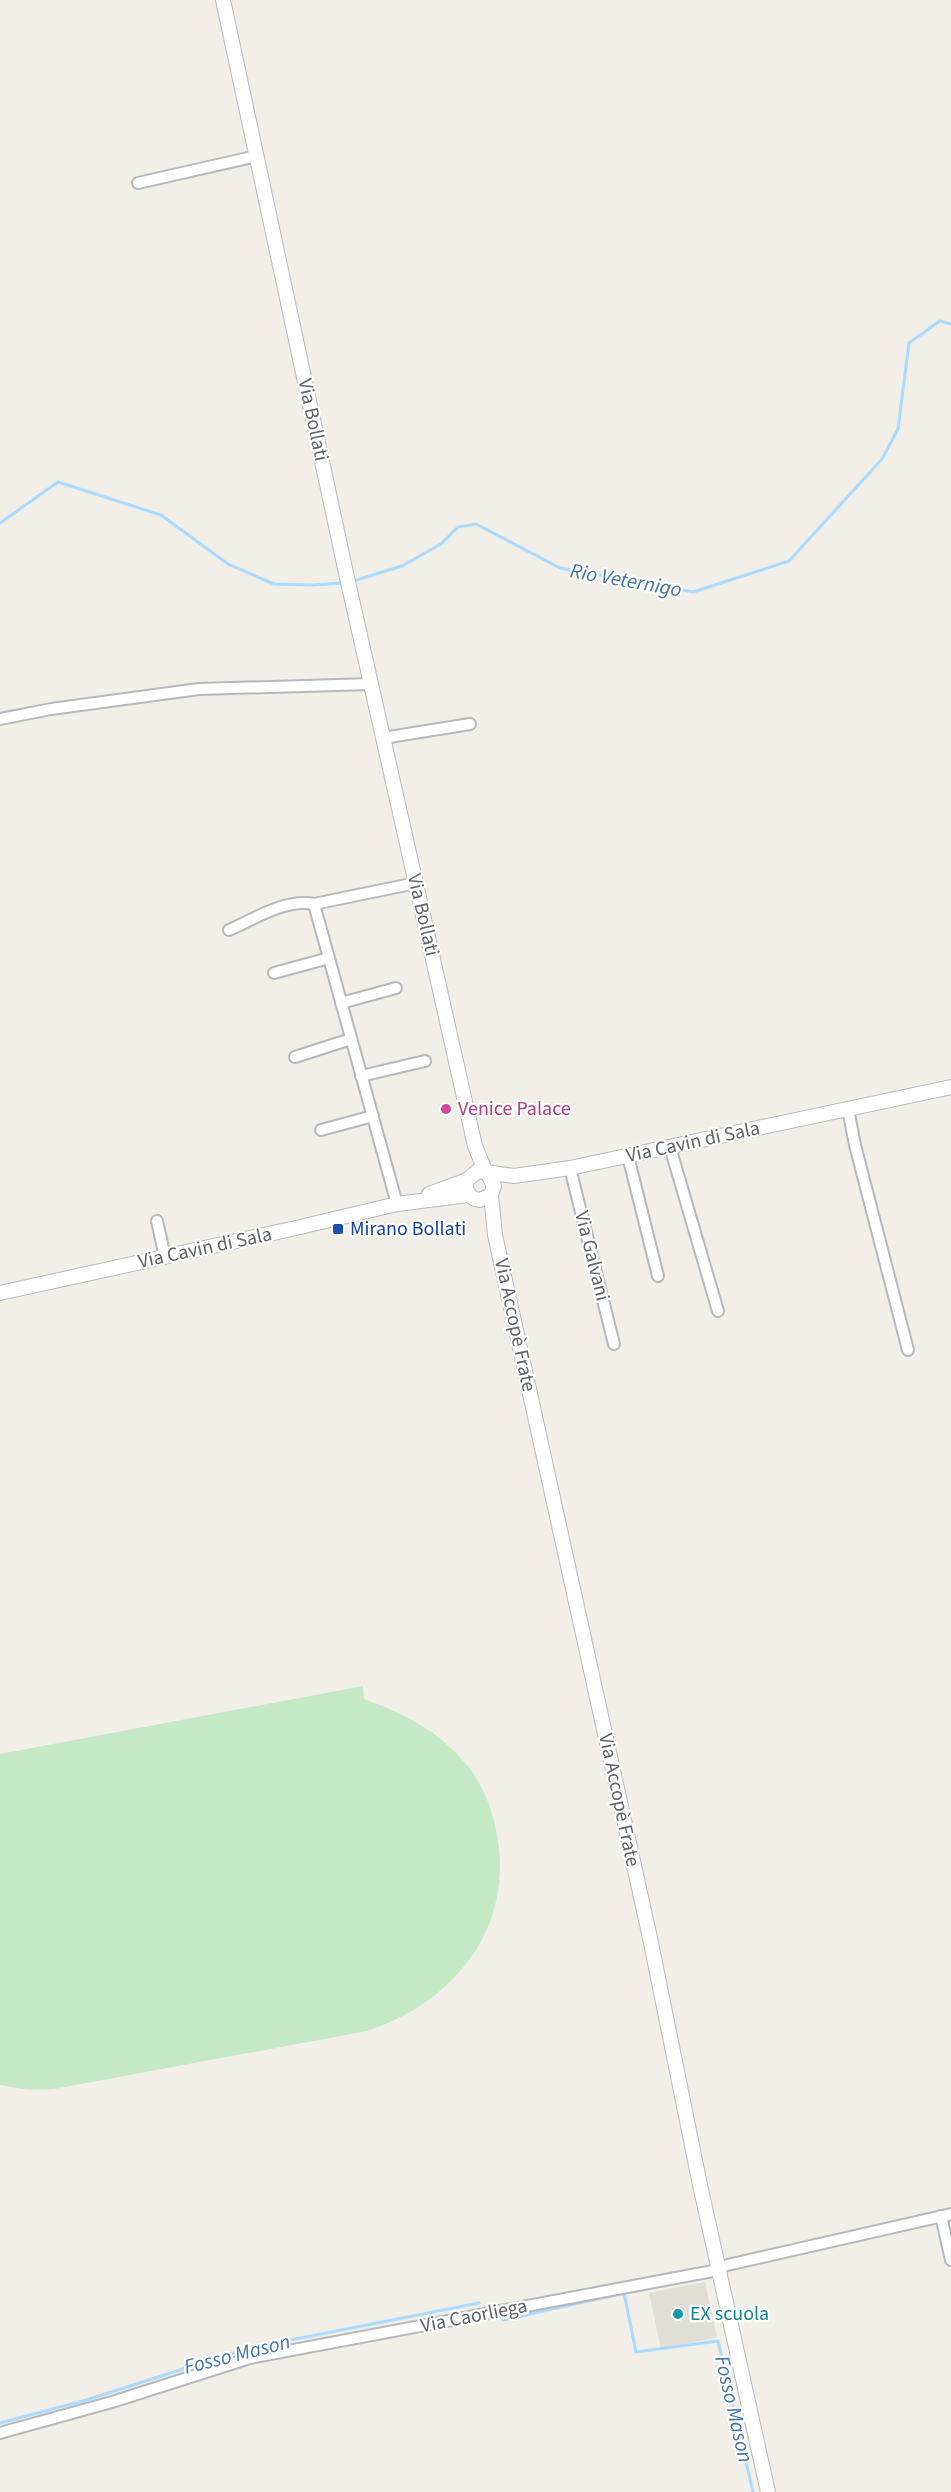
<svg xmlns="http://www.w3.org/2000/svg" width="951" height="2492" font-family="'Source Sans 3',sans-serif">
<style>
.education{fill:#e1ded6}
.green{fill:#c5e8c5}
.lines{fill:none;stroke-linecap:round;stroke-linejoin:round}
.stream{stroke:#aadaff;stroke-width:3}
.street-casing{stroke:#b5b8bc;stroke-width:14}
.secondary-casing{stroke:#b6babf;stroke-width:16}
.street{stroke:#fff;stroke-width:10}
.secondary{stroke:#fff;stroke-width:14}
.hotel-dot{fill:#d1479c;stroke:#fff;stroke-width:2}
.transit-dot{fill:#1a4fb4;stroke:#fff;stroke-width:2}
.culture-dot{fill:#0f9aa8;stroke:#fff;stroke-width:2}
.labels{text-anchor:middle;dominant-baseline:central;stroke-width:4.5;stroke-linejoin:round;paint-order:stroke}
.street-label{font-size:20px;fill:#5f6368;stroke:#fff}
.hotel-label{font-size:20px;fill:#b23c85;stroke:#fff;text-anchor:start}
.transit-label{font-size:20px;fill:#164399;stroke:#fff;text-anchor:start}
.culture-label{font-size:20px;fill:#0d838f;stroke:#fff;text-anchor:start}
.water-label{font-size:21px;font-style:italic;fill:#4174aa;stroke:#fff}
</style>
<rect width="100%" height="100%" fill="#f1efe8"/>
<polygon class="education" points="705,2282 717,2337 661,2349 649,2293"/>
<path class="green" d="M363 1686 364 1699C403 1713 439 1731 466 1764 481 1781 490 1804 495 1825 518 1923 458 2001 367 2031L54 2089 29 2090 0 2085V1754Z"/>
<g class="lines">
<g class="stream">
<polyline points="0,523 58,482 161,515 228,564 274,584 312,585 343,583"/>
<polyline points="353,581 402,566 441,544 458,527 476,524 560,568 693,592 789,561 882,459 898,429 909,343 940,321 951,324"/>
<polyline points="503,2320 624,2293 636,2352 718,2341 753,2492"/>
<polyline points="0,2423 86,2400 249,2348 479,2303"/>
</g>
<defs>
<g id="street">
<polyline points="138,183 257,156"/>
<polyline points="0,719 51,709 199,689 371,684"/>
<polyline points="383,738 470,724"/>
<path d="M229 930C254 919 287 898 314 904"/>
<polyline points="274,973 329,958"/>
<polyline points="341,1003 396,988"/>
<polyline points="295,1057 351,1039"/>
<polyline points="361,1076 425,1061"/>
<polyline points="848,1109 855,1145 908,1350"/>
<polyline points="321,1130 373,1116"/>
<polyline points="670,1147 718,1311"/>
<polyline points="628,1156 658,1276"/>
<polyline points="570,1168 614,1344"/>
<polyline points="397,1204 314,904 416,883"/>
<polyline points="157,1221 165,1257"/>
<polyline points="941,2216 951,2260"/>
<polyline points="0,2433 112,2402 250,2358 713,2271 723,2266 951,2214"/>
</g>
<g id="secondary">
<polyline points="223,0 346,573 475,1146 486,1173"/>
<path d="M488 1174 494 1186 491 1195 480 1200C469 1199 464 1190 467 1180L478 1171 514 1176 570 1168 951 1087"/>
<polyline points="429,1194 467,1180"/>
<polyline points="491,1195 495,1235 650,1938 700,2185 768,2492"/>
<polyline points="0,1293 296,1228 397,1204 468,1195"/>
</g>
</defs>
<use href="#street" class="street-casing"/>
<use href="#secondary" class="secondary-casing"/>
<use href="#street" class="street"/>
<use href="#secondary" class="secondary"/>
</g>
<circle class="hotel-dot" cx="446" cy="1109" r="6"/>
<rect class="transit-dot" x="332" y="1223" width="12" height="12" rx="3"/>
<circle class="culture-dot" cx="678" cy="2314" r="6"/>
<g class="labels">
<g class="street-label">
<text transform="translate(313 420) rotate(78)">Via Bollati</text>
<text transform="translate(423 915) rotate(77)">Via Bollati</text>
<text transform="translate(693 1142) rotate(-12)">Via Cavin di Sala</text>
<text transform="translate(205 1248) rotate(-12)">Via Cavin di Sala</text>
<text transform="translate(592 1256) rotate(76)">Via Galvani</text>
<text transform="translate(515 1325) rotate(78)">Via Accopè Frate</text>
<text transform="translate(619 1800) rotate(78)">Via Accopè Frate</text>
<text transform="translate(474 2316) rotate(-11)">Via Caorliega</text>
</g>
<g class="hotel-label">
<text x="458" y="1109">Venice Palace</text>
</g>
<g class="transit-label">
<text x="350" y="1229">Mirano Bollati</text>
</g>
<g class="culture-label">
<text x="690" y="2314">EX scuola</text>
</g>
<g class="water-label">
<text transform="translate(626 580) rotate(10)">Rio Veternigo</text>
<text transform="translate(237 2354) rotate(-14)">Fosso Mason</text>
<text transform="translate(734 2409) rotate(77)">Fosso Mason</text>
</g>
</g>
</svg>
